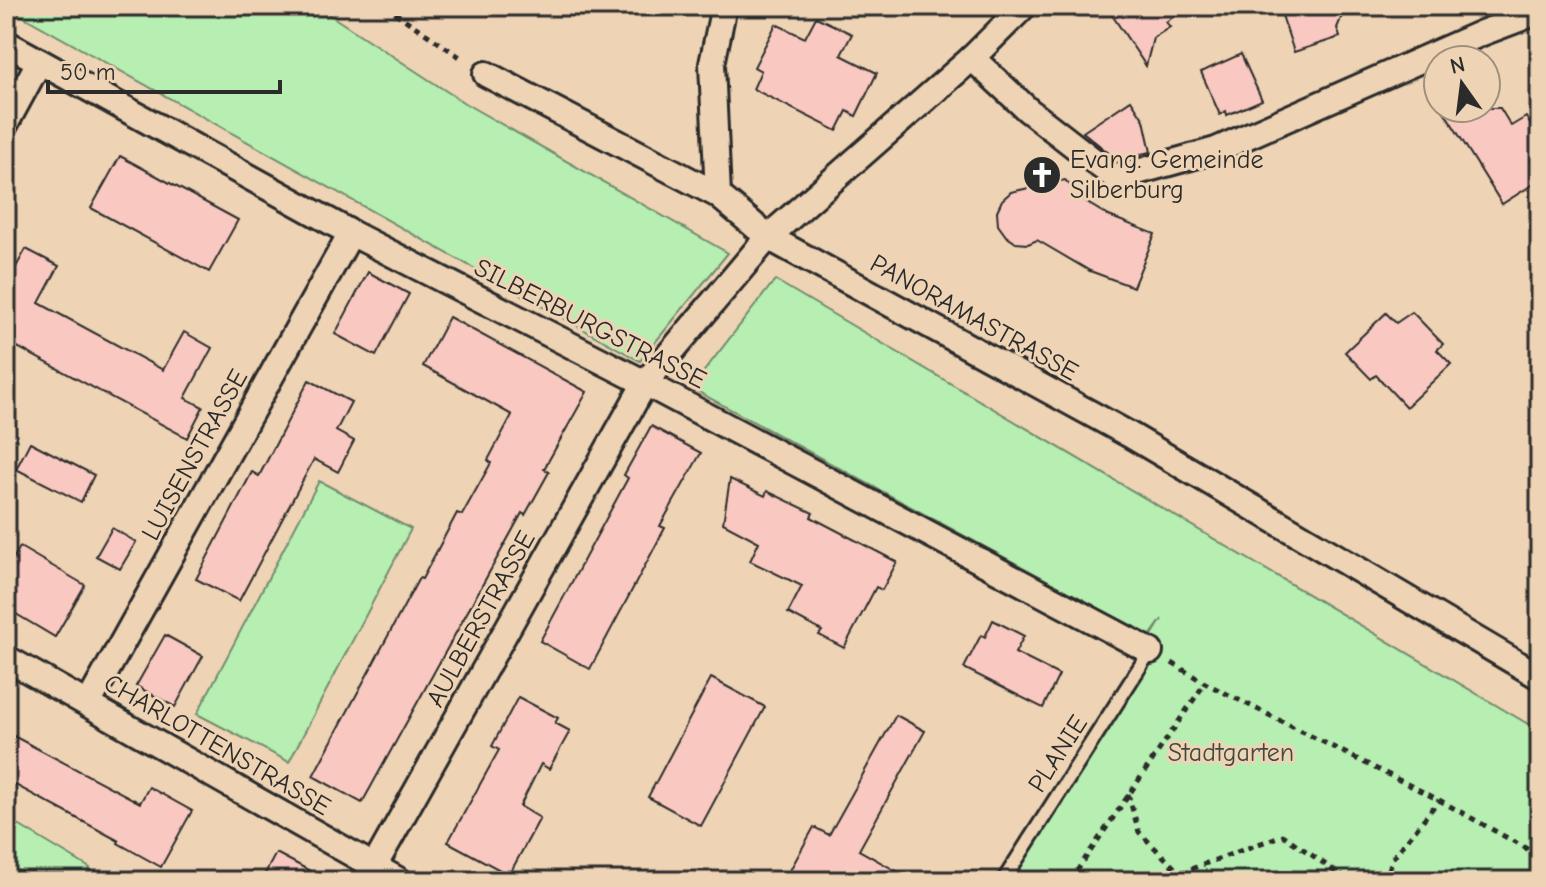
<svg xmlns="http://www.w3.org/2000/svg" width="1546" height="887" font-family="'Comic Neue',sans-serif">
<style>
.green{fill:#b7eeb1;stroke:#718c6e;stroke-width:2}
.building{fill:#f9c9c1;stroke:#2b2b2b;stroke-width:2}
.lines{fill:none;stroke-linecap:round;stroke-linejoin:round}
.lane-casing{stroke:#2b2b2b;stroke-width:18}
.street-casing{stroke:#2b2b2b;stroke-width:30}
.path{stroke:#2b2b2b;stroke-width:5;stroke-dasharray:6 6;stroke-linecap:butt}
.lane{stroke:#eed4b5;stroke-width:12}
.street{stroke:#eed4b5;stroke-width:24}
.labels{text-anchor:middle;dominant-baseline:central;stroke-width:6;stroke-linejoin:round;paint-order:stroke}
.poi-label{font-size:26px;fill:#2b2b2b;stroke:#eed4b5;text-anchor:start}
.street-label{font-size:26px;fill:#2b2b2b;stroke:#eed4b5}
.park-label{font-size:26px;fill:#40483f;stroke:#eed4b5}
</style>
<rect width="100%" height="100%" fill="#eed4b5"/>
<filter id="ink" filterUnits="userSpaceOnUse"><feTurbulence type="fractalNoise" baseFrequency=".0125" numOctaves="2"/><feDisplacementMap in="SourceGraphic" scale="16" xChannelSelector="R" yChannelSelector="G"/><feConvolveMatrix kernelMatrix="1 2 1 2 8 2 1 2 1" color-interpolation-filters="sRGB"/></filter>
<g filter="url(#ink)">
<g class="green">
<polygon points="316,6 466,104 728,253 640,361 6,7"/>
<polygon points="775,280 1540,731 1540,881 1001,881 1162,619 1150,636 691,388"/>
<polygon points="319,481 411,529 289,762 197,714"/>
<polygon points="10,820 90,868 82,881 6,881 6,827"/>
</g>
<g class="building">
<polygon points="1106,6 1188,6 1166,22 1170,27 1153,38 1146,66"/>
<polygon points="1279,6 1346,6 1337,28 1340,37 1294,52"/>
<polygon points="816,17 852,34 841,55 877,73 856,116 847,111 837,131 753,89 761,71 754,67 776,24 805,38"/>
<polygon points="1241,54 1262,100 1227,115 1226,111 1220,115 1201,72"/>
<polygon points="1131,100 1144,120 1151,152 1116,159 1083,132"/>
<polygon points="1442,108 1500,108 1511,126 1526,117 1540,140 1540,154 1531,160 1540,174 1540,180 1502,204"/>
<polygon points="120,156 238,220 209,272 91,208"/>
<polygon points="1065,180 1089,204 1109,216 1155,234 1133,287 1090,271 1037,240 1028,244 1016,243 1006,236 998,225 997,211 1002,200 1011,192"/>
<polygon points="26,249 59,266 39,303 163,370 184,332 212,348 185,398 203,407 187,438 6,341 6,285"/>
<polygon points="368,272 409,294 376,356 335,334"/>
<polygon points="1412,312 1443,344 1437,350 1451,364 1406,407 1376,375 1371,379 1345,352 1386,313 1396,323"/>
<polygon points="449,317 587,392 544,469 549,472 525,515 522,513 362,803 313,776 419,578 422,579 457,513 462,515 491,463 488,460 512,415 423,366"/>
<polygon points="309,380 351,402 336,431 354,441 338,472 314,459 239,601 196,579 252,472 259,476"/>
<polygon points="651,426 701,453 660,526 665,528 590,669 540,641 628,478 624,475"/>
<polygon points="30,442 94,475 81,502 16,469"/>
<polygon points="730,479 765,496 767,491 813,513 811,517 897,562 882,590 876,587 844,648 819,635 822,631 788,613 802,586 750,561 759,542 723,523"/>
<polygon points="112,528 136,542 120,569 96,556"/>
<polygon points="20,547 85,585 55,637 6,608 6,571"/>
<polygon points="993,620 1024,636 1015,653 1059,675 1043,708 964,668 981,635 985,637"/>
<polygon points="165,635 203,656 175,707 136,686"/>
<polygon points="711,678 765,707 701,826 648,797"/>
<polygon points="518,697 558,718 555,723 570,731 549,769 541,764 520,806 540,818 509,875 448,842 499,750 492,746"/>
<polygon points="896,715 925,731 859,850 914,881 784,881 814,827 829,835"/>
<polygon points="6,732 140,803 149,787 192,811 161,867 118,843 119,841 6,780"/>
<polygon points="276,853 329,881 261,881"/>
</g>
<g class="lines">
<defs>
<polyline id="lane" points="1003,881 1150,651"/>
<g id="street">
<polyline points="6,43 351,233 645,383 1150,651"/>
<polyline points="972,58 1028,110 1116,178 1216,150 1482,33 1540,11"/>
<polyline points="486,74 718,195 768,237 1130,435 1540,677"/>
<polyline points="6,123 39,62"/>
<polyline points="718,195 712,64 724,6"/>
<polyline points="6,658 400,881"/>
<polyline points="88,704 351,233"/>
<polyline points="366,881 645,383 768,237 972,58 1024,6"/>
</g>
</defs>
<use href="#lane" class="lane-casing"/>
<use href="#street" class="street-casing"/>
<g class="path">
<polyline points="385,6 463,59"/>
<polyline points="1172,663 1205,683 1439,800 1540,856"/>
<polyline points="1128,794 1139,832 1180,873 1183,881"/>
<polyline points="1180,873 1283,835 1349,881"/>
<polyline points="1070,881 1205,683"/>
<polyline points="1386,881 1392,859 1439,800"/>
</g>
<use href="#lane" class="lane"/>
<use href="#street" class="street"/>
</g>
</g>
<defs>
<symbol id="church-disc" viewBox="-11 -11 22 22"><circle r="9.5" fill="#2b2b2b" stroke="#eed4b5"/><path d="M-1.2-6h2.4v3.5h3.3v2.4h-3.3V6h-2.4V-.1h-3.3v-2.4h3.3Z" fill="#fff"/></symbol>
</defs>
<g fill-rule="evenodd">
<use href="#church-disc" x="1020" y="153" width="44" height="44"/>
</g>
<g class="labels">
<g class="poi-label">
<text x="1070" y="160">Evang. Gemeinde<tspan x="1070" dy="30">Silberburg</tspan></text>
</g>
<g class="street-label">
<text transform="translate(974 318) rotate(29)">PANORAMASTRASSE</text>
<text transform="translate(590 324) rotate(27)">SILBERBURGSTRASSE</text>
<text transform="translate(195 455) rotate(-61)">LUISENSTRASSE</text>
<text transform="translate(481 619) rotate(-61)">AULBERSTRASSE</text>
<text transform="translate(217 745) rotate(30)">CHARLOTTENSTRASSE</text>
<text transform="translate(1058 754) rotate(-57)">PLANIE</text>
</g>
<g class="park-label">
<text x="1231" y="753">Stadtgarten</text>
</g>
</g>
<rect width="1546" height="887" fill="none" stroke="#eed4b5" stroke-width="32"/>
<rect x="16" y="16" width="1514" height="855" fill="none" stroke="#2b2b2b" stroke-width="3" filter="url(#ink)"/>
<g transform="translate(1462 84) rotate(346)"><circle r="38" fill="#eed4b5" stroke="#a0907e" stroke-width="2"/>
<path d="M0-6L14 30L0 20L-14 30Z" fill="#2b2b2b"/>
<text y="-12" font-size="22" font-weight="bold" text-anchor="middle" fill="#2b2b2b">N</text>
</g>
<path d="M48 80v12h232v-12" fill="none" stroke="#2b2b2b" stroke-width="4"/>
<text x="60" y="80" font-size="24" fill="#2b2b2b" stroke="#eed4b5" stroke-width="6" paint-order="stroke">50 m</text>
</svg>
